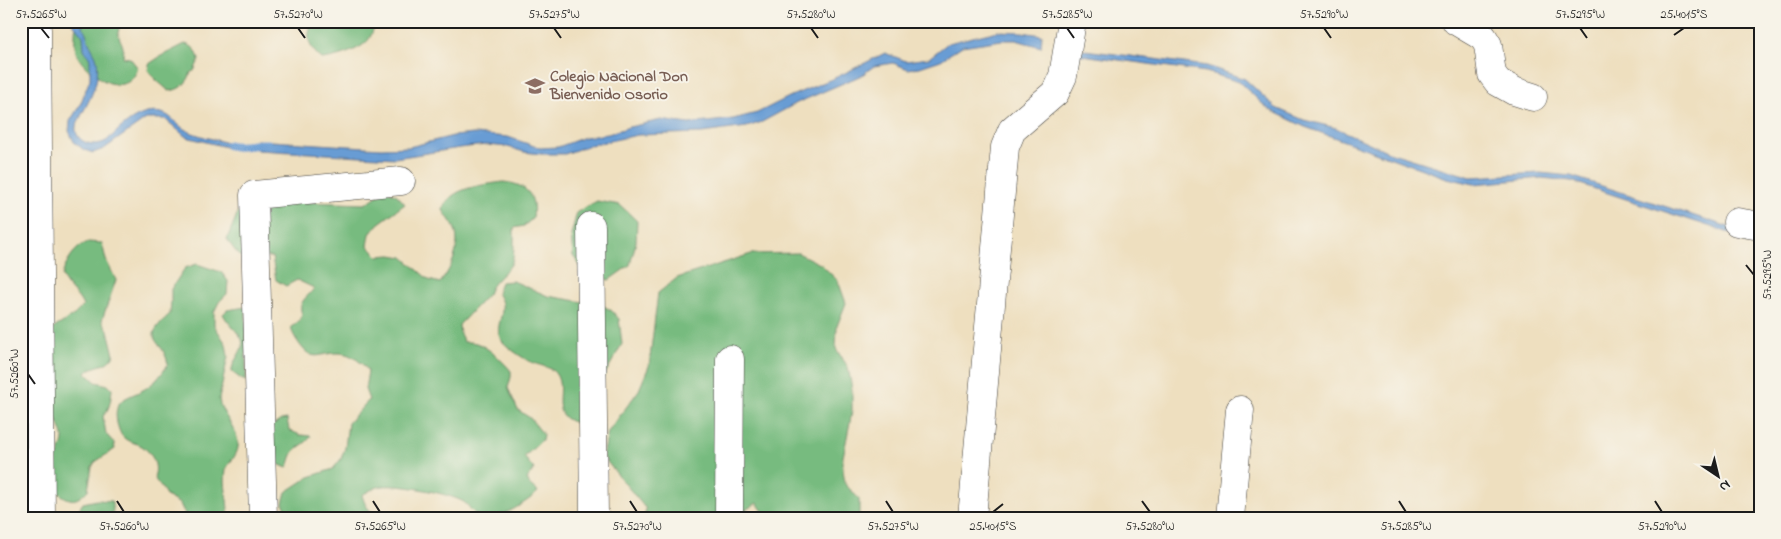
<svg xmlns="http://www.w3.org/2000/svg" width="1781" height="539" font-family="'Indie Flower',sans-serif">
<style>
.forest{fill:#77bb7f;stroke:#4a6c4e}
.water{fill:#689cd4;stroke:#425c78}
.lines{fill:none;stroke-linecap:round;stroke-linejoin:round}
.stream{stroke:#689cd4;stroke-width:9}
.minor-casing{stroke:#3c3934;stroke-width:29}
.minor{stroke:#fff;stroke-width:28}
.ticks{fill:none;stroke:#1c1c1c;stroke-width:2}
.labels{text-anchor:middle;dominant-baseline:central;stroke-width:4;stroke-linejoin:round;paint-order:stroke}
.education-label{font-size:16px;font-weight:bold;fill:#785e54;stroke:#f7f3e8;text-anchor:start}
.neatline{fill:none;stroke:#1c1c1c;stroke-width:2}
.ticks-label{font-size:12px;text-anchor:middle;fill:#1c1c1c}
</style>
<rect width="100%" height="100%" fill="#f7f3e8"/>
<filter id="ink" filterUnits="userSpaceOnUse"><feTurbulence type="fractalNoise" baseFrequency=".02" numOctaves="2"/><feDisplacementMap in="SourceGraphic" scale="10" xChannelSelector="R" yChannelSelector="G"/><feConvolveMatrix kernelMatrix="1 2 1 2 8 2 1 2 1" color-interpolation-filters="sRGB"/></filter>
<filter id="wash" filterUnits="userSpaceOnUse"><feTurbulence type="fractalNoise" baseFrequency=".0096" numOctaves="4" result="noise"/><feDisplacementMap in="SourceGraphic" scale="20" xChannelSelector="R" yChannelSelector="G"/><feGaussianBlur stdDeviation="1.12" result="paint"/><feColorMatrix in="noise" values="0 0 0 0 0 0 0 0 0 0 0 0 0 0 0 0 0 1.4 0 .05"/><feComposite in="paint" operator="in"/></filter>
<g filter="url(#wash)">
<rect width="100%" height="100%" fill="#eedfbf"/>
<g class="forest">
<path d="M79 21H122C112 40 126 38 123 57L130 58 138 68C127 102 88 76 77 55 75 50 74 42 75 36 75 30 75 26 79 21Z"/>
<path d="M314 21H376C374 26 372 35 369 39 362 50 334 58 322 59 309 48 304 37 314 21Z"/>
<path d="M185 44C194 46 197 51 199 60L194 71 191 72C188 83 180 90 169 91L155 79 148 70 149 64 161 56Z"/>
<path d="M503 182C526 184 536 194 533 218L524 226 514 228C514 237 515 261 510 266 502 276 492 281 488 294L459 325 460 334 464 342C468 342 472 342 476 343 487 346 504 362 511 371V377L508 388 518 410 530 418 543 434 542 440 524 457 534 469 527 479 529 484 538 492C526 503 500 520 483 517 472 516 470 505 462 501 446 493 401 484 383 486 375 487 369 491 362 495 366 509 370 513 385 518H291L283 503 286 492 309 477 333 469 341 459 345 448 348 423 369 400 365 389 368 371C360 360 349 352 335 353 318 354 313 362 300 345 296 339 293 335 291 328L300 320 302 314C297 301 308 298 314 288L297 280 286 286 276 280 272 257H261L250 262C239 257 234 250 227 239L238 212 245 200 365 204 386 190 397 195 405 204 378 224 370 234 368 246 378 256 391 255 403 257 429 280 440 283C452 268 462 245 454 227 451 221 446 216 443 210 448 187 484 185 503 182Z"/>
<polygon points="597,201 620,205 637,221 636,242 630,265 609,280 587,275 573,256 571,235 577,212"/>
<path d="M88 242 102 243 106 260 116 280 102 320 108 330 114 355C105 369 95 363 86 373L96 382 108 385 112 389C111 399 110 409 103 416L106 434 114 443 115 449 95 462 92 467 88 490C85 493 80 498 76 499 68 502 54 491 52 483 47 465 68 447 62 432 60 426 54 413 48 409 39 404 29 404 21 395V355L49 331 73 316 83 306C78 294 67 288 62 276 66 261 74 248 88 242Z"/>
<polygon points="798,253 822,265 838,281 846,303 837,326 836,349 848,367 852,389 852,412 842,462 845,484 859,499 859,518 768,518 757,503 737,515 737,518 644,518 646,509 603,457 608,432 639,390 649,366 658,293 677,278 751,254"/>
<path d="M197 264 221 272 228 281 227 294 219 302 214 312V325L226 344 228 356 219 399C220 413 236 426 238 442 240 455 228 462 226 470 223 484 229 503 228 518H187L180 504 166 496C164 489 157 484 154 477 159 465 151 451 140 445 133 442 128 442 123 437 120 434 118 427 117 423 113 400 124 399 141 391 153 385 161 376 168 364 163 337 138 342 170 314L171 301V289L185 268Z"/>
<path d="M513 281 548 296 601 305 611 310 619 319 622 344 599 385 582 424C541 418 572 386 552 370 547 366 537 365 531 362 524 359 503 345 500 338 495 327 504 315 502 304 502 301 499 296 497 293L501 282Z"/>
<path d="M246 307V381L241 379 232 372C231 359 249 348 240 336 234 328 227 322 223 314L227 310Z"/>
<polygon points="27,418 30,518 21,518 21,419"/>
<path d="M287 419 289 430 300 435 311 436C307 444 297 446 293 453 290 458 290 464 287 468L271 461V427L281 420Z"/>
<polygon points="97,500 112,501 113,511 108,518 73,518 83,503"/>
</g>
<g class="water">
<path d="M71 21H80C85 29 86 34 89 42 91 49 96 54 97 60 101 85 86 105 76 126 74 142 93 148 106 141 108 140 110 137 112 136 122 126 134 116 147 113 172 109 171 123 188 131 203 138 223 141 240 146L238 150 186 137 165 119H146L104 149 93 153 84 150 74 142 69 131 70 121 80 105 90 79V59L84 49 83 36Z"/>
<polygon points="998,31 1022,32 1042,35 1041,47 1016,40 1002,40 962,46 941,60 920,67 908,69 893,63 874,66 862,75 797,103 762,122 747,127 702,133 638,135 590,145 565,154 541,154 524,152 508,147 487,145 467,147 395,158 257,150 256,140 381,148 409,147 453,136 474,134 508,137 540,148 558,147 585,137 608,134 629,127 661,120 689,124 733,119 757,113 791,96 839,76 885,53 906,61 929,58 948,43"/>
<polygon points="1077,49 1207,66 1245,79 1276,108 1304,120 1336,128 1389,152 1471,177 1540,173 1571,176 1760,237 1760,243 1571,181 1542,178 1474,184 1447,178 1305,127 1268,109 1239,82 1206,72 1075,54"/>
</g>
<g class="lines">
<path class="stream" d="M229 145C241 149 255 143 268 144"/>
</g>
</g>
<g filter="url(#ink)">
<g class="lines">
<defs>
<g id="minor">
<polyline points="1456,21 1483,37 1488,45 1492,74 1498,82 1514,91 1533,97"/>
<polyline points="37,29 41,518"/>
<polyline points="1737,222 1760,226"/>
<polyline points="591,226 594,518"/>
<polyline points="263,518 254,195 401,181"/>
<polyline points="729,518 730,359"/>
<polyline points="972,518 1005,147 1012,130 1055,93 1063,76 1072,21"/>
<polyline points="1230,518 1240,410"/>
</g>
</defs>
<use href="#minor" class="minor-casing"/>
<use href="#minor" class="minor"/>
</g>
</g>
<path class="ticks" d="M41 28 49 38M298 28 305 38M554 28 561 38M811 28 818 38M1067 28 1074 38M1324 28 1331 38M1580 28 1587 38M1674 35 1684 28M1746 265 1754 275M28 374 35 384M117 501 124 512M373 501 380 512M630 501 637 512M886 501 893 512M1142 501 1150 512M1399 501 1406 512M1655 501 1662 512M993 512 1003 504"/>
<defs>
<symbol id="school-bare" viewBox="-9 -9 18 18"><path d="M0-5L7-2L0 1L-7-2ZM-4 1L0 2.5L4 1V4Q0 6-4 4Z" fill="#8d6e63" stroke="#f7f3e8" stroke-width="2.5" paint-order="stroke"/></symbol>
</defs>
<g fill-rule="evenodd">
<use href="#school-bare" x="521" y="72" width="28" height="28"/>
</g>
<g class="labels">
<g class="education-label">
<text x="550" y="77">Colegio Nacional Don<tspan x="550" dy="18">Bienvenido Osorio</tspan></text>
</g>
</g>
<rect width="1781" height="539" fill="none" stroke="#f7f3e8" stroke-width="55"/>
<g transform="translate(1718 476) rotate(145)" stroke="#f7f3e8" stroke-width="4" paint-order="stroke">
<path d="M0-4L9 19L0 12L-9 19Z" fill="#1c1c1c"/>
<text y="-8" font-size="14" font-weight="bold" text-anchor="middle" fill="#1c1c1c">N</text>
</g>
<rect x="28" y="28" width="1726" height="484" class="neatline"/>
<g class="ticks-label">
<text x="41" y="18">57.5265°W</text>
<text x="298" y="18">57.5270°W</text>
<text x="554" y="18">57.5275°W</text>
<text x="811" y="18">57.5280°W</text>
<text x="1067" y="18">57.5285°W</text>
<text x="1324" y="18">57.5290°W</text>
<text x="1580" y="18">57.5295°W</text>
<text x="1684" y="18">25.4015°S</text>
<text transform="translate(1767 275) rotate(-90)" y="4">57.5295°W</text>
<text transform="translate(14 374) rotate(-90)" y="4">57.5260°W</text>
<text x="124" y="530">57.5260°W</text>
<text x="380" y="530">57.5265°W</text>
<text x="637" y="530">57.5270°W</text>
<text x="893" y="530">57.5275°W</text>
<text x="993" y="530">25.4015°S</text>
<text x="1150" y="530">57.5280°W</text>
<text x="1406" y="530">57.5285°W</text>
<text x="1662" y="530">57.5290°W</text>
</g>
</svg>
